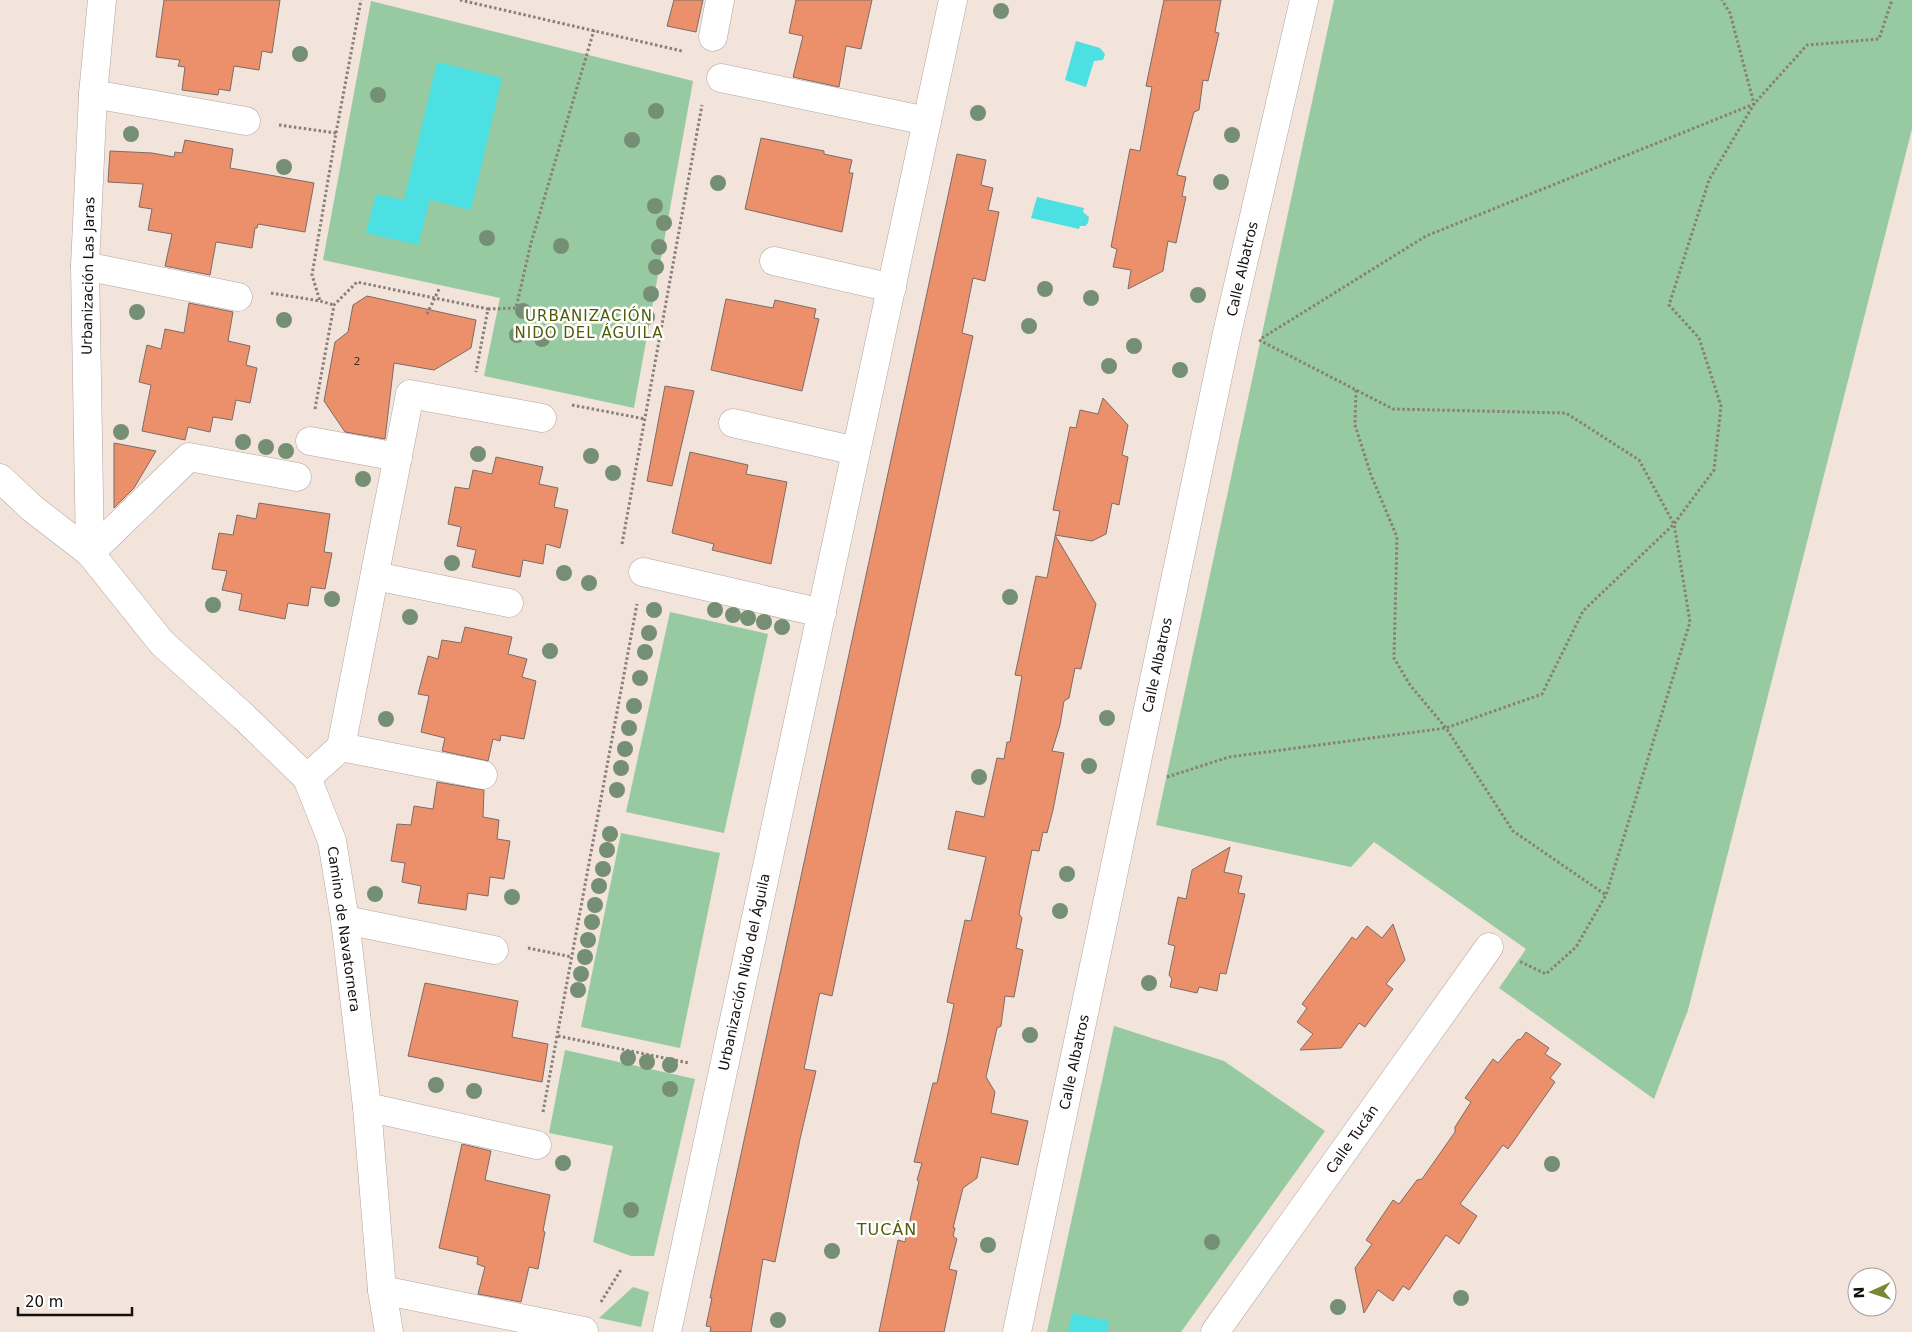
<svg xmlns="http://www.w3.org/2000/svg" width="1912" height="1332" font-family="'DejaVu Sans',sans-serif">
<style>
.green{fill:#97caa0}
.water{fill:#4ce0e2}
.building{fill:#ec906b;stroke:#7b6c67}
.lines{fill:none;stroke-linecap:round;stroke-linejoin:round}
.street-casing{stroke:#b3a59d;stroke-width:29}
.path{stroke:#897e79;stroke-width:3;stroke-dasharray:2.5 2.5;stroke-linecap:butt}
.street{stroke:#fff;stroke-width:28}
.tree{fill:#758f75}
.labels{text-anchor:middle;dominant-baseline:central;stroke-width:5;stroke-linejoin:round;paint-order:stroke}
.number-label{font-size:11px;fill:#4b3025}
.street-label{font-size:14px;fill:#15100e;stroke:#fff}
.neighbourhood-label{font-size:15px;letter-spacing:1px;fill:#515b06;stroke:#fff}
.quarter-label{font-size:16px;letter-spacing:1px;fill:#515b06;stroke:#fff}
</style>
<rect width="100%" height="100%" fill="#f2e3db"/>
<g class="green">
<polygon points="1334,0 1912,0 1912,129 1688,1010 1654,1099 1499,988 1526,949 1374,842 1351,867 1156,825"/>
<polygon points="371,1 693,81 634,408 484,376 500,298 323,260"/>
<polygon points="670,612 768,634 724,833 626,812"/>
<polygon points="621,833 720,853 680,1048 581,1027"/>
<polygon points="1114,1026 1224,1061 1325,1131 1181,1332 1047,1332"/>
<polygon points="565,1050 695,1079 654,1256 631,1256 593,1242 613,1146 549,1133"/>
<polygon points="633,1287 649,1292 641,1327 599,1318"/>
</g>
<g class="water">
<polygon points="1076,41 1100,48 1105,54 1103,60 1094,61 1086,87 1065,80"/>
<polygon points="437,62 502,78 471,210 430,200 418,245 366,233 376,194 404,200"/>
<polygon points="1037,197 1084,208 1083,212 1089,217 1088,223 1085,226 1080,226 1079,229 1031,218"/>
<polygon points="1072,1313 1109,1321 1107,1332 1068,1332"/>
</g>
<g class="building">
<polygon points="164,0 280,0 272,53 262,51 259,70 234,66 230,91 219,89 218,95 182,90 185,67 178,66 180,60 156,57"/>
<polygon points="674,0 703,0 696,32 667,26"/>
<polygon points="796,0 872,0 861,49 846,46 839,87 793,77 803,36 789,33"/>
<polygon points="1164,0 1221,0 1215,32 1219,33 1208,81 1203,80 1199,110 1194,112 1177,175 1186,177 1182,196 1186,197 1176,243 1168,241 1163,271 1128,289 1131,270 1113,267 1117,249 1111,247 1130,149 1140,151 1152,87 1146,86"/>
<polygon points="761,138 824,151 824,154 852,160 849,173 853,173 842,232 745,209"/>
<polygon points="185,140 233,149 230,168 314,183 305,232 258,224 257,228 255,228 252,248 216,242 210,275 165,266 172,234 148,230 152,209 139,207 143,184 108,182 110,151 152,153 174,157 175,152 182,153"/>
<polygon points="957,154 986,160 981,185 993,188 988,210 999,212 985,281 973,278 962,333 973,336 832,996 820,993 819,996 804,1069 816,1071 800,1139 775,1262 763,1259 751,1332 710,1332 711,1327 706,1326 712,1298 710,1298"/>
<polygon points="367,296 476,320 471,348 434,370 394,363 385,439 345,432 324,401 335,342 348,332 353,305"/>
<polygon points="726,299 773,308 775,300 816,309 814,318 819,319 802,391 711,370"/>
<polygon points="189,303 233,312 228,341 250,346 246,365 257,368 250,403 236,400 232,420 213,417 210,432 188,427 185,440 142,431 151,385 139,382 147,345 161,349 165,329 184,333"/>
<polygon points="665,386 694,391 672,486 647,481"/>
<polygon points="1103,398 1128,425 1122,455 1128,457 1119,505 1112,503 1106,534 1092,541 1055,535 1096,604 1081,669 1075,668 1069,698 1064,701 1060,725 1052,751 1064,753 1053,810 1047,833 1043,832 1039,851 1032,850 1019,914 1022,918 1016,948 1023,950 1014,997 1005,996 1001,1026 997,1028 986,1077 995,1092 991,1113 1028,1121 1018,1165 981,1157 977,1178 963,1188 953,1228 955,1228 953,1236 957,1239 949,1269 957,1271 944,1332 879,1332 898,1240 905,1242 919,1181 917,1180 922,1163 914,1162 933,1083 937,1083 947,1038 954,1004 947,1002 965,920 971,921 986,857 948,849 956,811 984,817 997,758 1004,759 1007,742 1010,742 1022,676 1015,675 1036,576 1047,578 1060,511 1053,510 1070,427 1076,428 1080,410 1098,414"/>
<polygon points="114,443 156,451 134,488 114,508"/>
<polygon points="690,452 748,465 746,474 787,482 771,564 712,550 714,544 672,533"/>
<polygon points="496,457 543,467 539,484 558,488 554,507 568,510 560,548 546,544 543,564 523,560 520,577 472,567 476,550 457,546 461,527 448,524 455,487 469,489 473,470 492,474"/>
<polygon points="259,503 330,514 324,552 332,553 325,589 311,587 308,606 288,603 285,619 239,610 242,594 222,590 227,571 212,569 219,533 233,535 237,515 256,519"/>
<polygon points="465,627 512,637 508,654 527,659 522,677 536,681 524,739 501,735 500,741 493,739 488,761 442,751 445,738 421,732 429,696 418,694 428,656 438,659 442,640 461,643"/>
<polygon points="437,782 484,790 483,817 499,820 497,839 510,841 504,879 490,877 488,896 468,893 466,910 418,903 421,886 402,882 405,863 391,861 397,824 411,825 414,806 433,809"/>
<polygon points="1230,847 1224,872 1242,876 1238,893 1245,894 1226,974 1220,973 1217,991 1199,987 1197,993 1170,987 1172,979 1169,975 1175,946 1168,944 1178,897 1186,899 1192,870"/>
<polygon points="1393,924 1405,960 1386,984 1393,989 1375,1013 1365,1027 1359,1023 1341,1048 1300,1050 1313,1034 1297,1022 1307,1008 1302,1004 1352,937 1356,940 1367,926 1382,938"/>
<polygon points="425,983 518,1001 512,1037 548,1044 542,1082 408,1056"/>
<polygon points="1526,1032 1549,1048 1545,1054 1561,1064 1550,1078 1555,1082 1508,1149 1503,1145 1460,1204 1477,1216 1459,1244 1446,1235 1409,1290 1403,1286 1393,1301 1378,1290 1364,1313 1355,1268 1372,1244 1366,1240 1393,1200 1399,1204 1417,1180 1422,1179 1455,1132 1455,1127 1471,1102 1465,1098 1493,1059 1498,1063 1517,1040 1521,1039"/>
<polygon points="462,1144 491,1151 485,1180 550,1195 543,1231 545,1232 538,1269 529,1267 521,1302 478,1294 485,1267 477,1264 478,1257 439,1248"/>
</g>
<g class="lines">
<defs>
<g id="street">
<polyline points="713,37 720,0"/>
<polyline points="721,78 927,121"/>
<polyline points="93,94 246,121"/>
<polyline points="774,261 892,288"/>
<polyline points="85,266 238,297"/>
<polyline points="733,423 856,451"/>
<polyline points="310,441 398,457"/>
<polyline points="0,478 33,509 90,553 162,643 244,717 307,778 332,841 345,920 367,1107 382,1290 389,1332"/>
<polyline points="90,553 85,266 93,94 102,0"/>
<polyline points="90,553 189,457 297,477"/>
<polyline points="643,572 822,613"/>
<polyline points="375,576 509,603"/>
<polyline points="341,747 483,775"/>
<polyline points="307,778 341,747 410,394 542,418"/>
<polyline points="345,920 494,950"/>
<polyline points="367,1107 537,1145"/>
<polyline points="382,1290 584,1331"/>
<polyline points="667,1332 953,0"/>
<polyline points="1017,1332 1227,333 1304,0"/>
<polyline points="1215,1332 1489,947"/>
</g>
</defs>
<use href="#street" class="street-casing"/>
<g class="path">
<polyline points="460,0 682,51"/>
<polyline points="279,125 336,133 312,275 320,301"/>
<polyline points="336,133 361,0"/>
<polyline points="271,293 320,301 334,305"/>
<polyline points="488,309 516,308 531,243 594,30"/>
<polyline points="427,314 440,287"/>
<polyline points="1262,338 1426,236 1754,104 1807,45 1879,39 1892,0"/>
<polyline points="1259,340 1393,409 1566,413 1639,460 1674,524 1690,622 1606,895 1576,947 1546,974 1519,961"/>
<polyline points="1356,390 1355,425 1371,475 1397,537 1394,658 1410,685 1446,728 1513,831 1606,895"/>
<polyline points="572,405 645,419"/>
<polyline points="315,409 334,305 357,282 488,309 476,372"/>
<polyline points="622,544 702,105"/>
<polyline points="1167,777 1229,757 1446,728 1542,694 1583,611 1674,524 1714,470 1721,406 1699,338 1669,305 1709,180 1754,104 1730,13 1722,0"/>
<polyline points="528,948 572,957"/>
<polyline points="558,1036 689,1063"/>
<polyline points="543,1112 637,604"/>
<polyline points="601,1302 622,1268"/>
</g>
<use href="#street" class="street"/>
</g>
<g class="tree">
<circle cx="1001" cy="11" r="8"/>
<circle cx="300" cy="54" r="8"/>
<circle cx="378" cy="95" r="8"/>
<circle cx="656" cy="111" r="8"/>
<circle cx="978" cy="113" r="8"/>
<circle cx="131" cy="134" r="8"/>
<circle cx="1232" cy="135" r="8"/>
<circle cx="632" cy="140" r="8"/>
<circle cx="284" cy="167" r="8"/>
<circle cx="1221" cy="182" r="8"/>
<circle cx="718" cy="183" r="8"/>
<circle cx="655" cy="206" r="8"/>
<circle cx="664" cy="223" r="8"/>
<circle cx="487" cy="238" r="8"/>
<circle cx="561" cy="246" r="8"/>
<circle cx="659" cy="247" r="8"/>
<circle cx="656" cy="267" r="8"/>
<circle cx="1045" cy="289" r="8"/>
<circle cx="651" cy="294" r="8"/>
<circle cx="1198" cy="295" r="8"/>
<circle cx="1091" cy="298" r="8"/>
<circle cx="523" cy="311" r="8"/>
<circle cx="137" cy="312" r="8"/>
<circle cx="647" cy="317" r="8"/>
<circle cx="284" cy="320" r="8"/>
<circle cx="1029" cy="326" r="8"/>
<circle cx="517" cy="335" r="8"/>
<circle cx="542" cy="339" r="8"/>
<circle cx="1134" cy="346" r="8"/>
<circle cx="1109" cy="366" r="8"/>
<circle cx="1180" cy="370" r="8"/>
<circle cx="121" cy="432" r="8"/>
<circle cx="243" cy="442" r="8"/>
<circle cx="266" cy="447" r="8"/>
<circle cx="286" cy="451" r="8"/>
<circle cx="478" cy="454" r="8"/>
<circle cx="591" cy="456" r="8"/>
<circle cx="613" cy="473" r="8"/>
<circle cx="363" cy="479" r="8"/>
<circle cx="452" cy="563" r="8"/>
<circle cx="564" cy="573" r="8"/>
<circle cx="589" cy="583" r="8"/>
<circle cx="1010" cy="597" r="8"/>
<circle cx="332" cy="599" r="8"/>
<circle cx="213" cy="605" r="8"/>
<circle cx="654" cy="610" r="8"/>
<circle cx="715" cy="610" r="8"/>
<circle cx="733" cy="615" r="8"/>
<circle cx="410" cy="617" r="8"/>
<circle cx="748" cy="618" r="8"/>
<circle cx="764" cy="622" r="8"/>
<circle cx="782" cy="627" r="8"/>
<circle cx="649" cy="633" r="8"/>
<circle cx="550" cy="651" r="8"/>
<circle cx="645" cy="652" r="8"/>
<circle cx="640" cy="678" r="8"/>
<circle cx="634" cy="706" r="8"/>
<circle cx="1107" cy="718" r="8"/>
<circle cx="386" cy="719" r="8"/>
<circle cx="629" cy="728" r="8"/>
<circle cx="625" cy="749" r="8"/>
<circle cx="1089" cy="766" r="8"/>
<circle cx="621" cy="768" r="8"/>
<circle cx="979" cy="777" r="8"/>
<circle cx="617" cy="790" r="8"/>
<circle cx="610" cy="834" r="8"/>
<circle cx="607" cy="850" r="8"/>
<circle cx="603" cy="869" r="8"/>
<circle cx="1067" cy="874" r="8"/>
<circle cx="599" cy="886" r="8"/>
<circle cx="375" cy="894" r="8"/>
<circle cx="512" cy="897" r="8"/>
<circle cx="595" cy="905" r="8"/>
<circle cx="1060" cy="911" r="8"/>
<circle cx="592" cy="922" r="8"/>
<circle cx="588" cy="940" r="8"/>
<circle cx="585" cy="957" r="8"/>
<circle cx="581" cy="974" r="8"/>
<circle cx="1149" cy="983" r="8"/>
<circle cx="578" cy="990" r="8"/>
<circle cx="1030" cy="1035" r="8"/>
<circle cx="628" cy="1058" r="8"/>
<circle cx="647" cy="1062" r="8"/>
<circle cx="670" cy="1065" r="8"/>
<circle cx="436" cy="1085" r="8"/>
<circle cx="670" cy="1089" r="8"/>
<circle cx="474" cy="1091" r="8"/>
<circle cx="563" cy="1163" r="8"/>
<circle cx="1552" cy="1164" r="8"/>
<circle cx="631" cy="1210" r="8"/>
<circle cx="1212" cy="1242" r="8"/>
<circle cx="988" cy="1245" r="8"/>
<circle cx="832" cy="1251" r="8"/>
<circle cx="1461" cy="1298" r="8"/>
<circle cx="1338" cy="1307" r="8"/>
<circle cx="778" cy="1320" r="8"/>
</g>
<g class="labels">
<g class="number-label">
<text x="357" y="361">2</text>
</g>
<g class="street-label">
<text transform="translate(1242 269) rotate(-77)">Calle Albatros</text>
<text transform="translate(88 276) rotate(-89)">Urbanización Las Jaras</text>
<text transform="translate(1157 665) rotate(-78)">Calle Albatros</text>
<text transform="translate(344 929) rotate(82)">Camino de Navatornera</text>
<text transform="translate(744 972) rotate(-78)">Urbanización Nido del Águila</text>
<text transform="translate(1074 1062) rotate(-78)">Calle Albatros</text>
<text transform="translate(1352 1139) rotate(-55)">Calle Tucán</text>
</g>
<g class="neighbourhood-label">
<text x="589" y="316">URBANIZACIÓN<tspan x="589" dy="17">NIDO DEL ÁGUILA</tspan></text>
</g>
<g class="quarter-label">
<text x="887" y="1229">TUCÁN</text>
</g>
</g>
<g transform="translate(1872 1292) rotate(267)"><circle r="24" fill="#ffffff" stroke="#a19f9f"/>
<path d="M0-4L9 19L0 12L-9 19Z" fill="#7a8734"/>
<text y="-8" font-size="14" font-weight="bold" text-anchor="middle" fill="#15100e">N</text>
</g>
<path d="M18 1307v8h114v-8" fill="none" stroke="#15100e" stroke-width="2.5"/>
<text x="25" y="1307" font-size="15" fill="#15100e" stroke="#ffffff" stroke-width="4" paint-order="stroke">20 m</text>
</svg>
